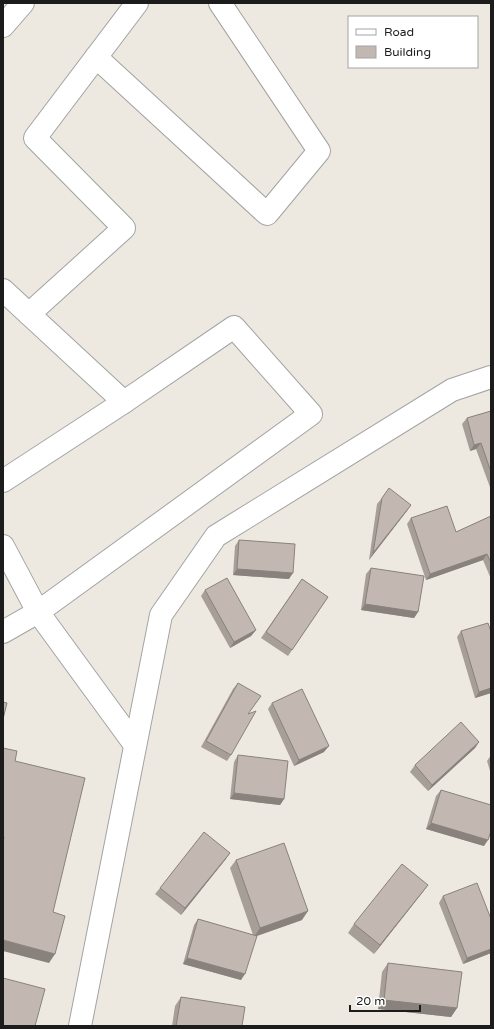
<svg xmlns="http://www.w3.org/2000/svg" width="494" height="1029" font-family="'Varela Round',sans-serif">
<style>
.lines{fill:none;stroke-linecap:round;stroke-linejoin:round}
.minor-casing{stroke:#a3a3a3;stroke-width:24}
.minor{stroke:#fff;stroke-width:22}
.wall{fill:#a79e98}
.shaded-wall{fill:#88817c}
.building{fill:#c2b8b1;stroke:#88817c}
</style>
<rect width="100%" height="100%" fill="#ede9e1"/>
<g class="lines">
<defs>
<g id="minor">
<polyline points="3,26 23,3"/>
<polyline points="96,57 267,214 319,151 220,3"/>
<polyline points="3,290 124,402"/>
<polyline points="29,314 124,228 35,138 137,3"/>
<polyline points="3,481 124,402 234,327 311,414 38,612 3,632"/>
<polyline points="3,546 38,612 135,745"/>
<polyline points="80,1026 161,615 216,536 452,390 491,377"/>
</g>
</defs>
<use href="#minor" class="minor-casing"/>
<use href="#minor" class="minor"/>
</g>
<g class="wall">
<polygon points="491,411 491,490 476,449 470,451 462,424 467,418"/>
<polygon points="382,498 411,505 369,560 377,504"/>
<polygon points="491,516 491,579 483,560 426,580 407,524 411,518 456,532"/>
<polygon points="239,540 289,579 233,575 235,546"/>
<polygon points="371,568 418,612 414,618 361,610 366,574"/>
<polygon points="302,579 328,597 288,656 261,638"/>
<polygon points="205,590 256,630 251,636 230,648 201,596"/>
<polygon points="461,631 491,632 491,693 475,698 457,637"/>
<polygon points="238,683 231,755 227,761 201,747 233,689"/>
<polygon points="272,703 324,752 294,766 268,709"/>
<polygon points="479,742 475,748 428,791 410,772 415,765"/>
<polygon points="238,755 284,799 280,805 230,799 234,762"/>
<polygon points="491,755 491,774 487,761"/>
<polygon points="441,790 484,846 426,829 436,796"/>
<polygon points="230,853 181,915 155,894 160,888"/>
<polygon points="236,860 302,920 256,936 241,980 183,964 194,925 198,919 253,935 230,868"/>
<polygon points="428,885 422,893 374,954 348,933 354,924"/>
<polygon points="443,896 491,919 491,953 463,964 439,903"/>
<polygon points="388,963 457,1008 451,1017 378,1009 382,972"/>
<polygon points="181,997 242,1026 172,1026 175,1006"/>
</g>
<g class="shaded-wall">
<polygon points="481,443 476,449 470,451 474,445"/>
<polygon points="411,505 407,511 369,560 373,553"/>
<polygon points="487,554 483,560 426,580 430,574"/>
<polygon points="237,569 293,573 289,579 233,575"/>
<polygon points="365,604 418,612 414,618 361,610"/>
<polygon points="256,630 251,636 230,648 234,642"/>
<polygon points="491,688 491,693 475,698 479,692"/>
<polygon points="479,742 475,748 428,791 432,785"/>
<polygon points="329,746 324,752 294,766 299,760"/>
<polygon points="234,793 284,799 280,805 230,799"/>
<polygon points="431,823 488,840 484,846 426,829"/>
<polygon points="230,853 226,859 181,915 185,908"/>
<polygon points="428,885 422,893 374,954 380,945"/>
<polygon points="308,911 302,920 254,937 260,928"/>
<polygon points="3,940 55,954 49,963 3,951"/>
<polygon points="491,949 491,953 463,964 467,958"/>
<polygon points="187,958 245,974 241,980 183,964"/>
<polygon points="384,1000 457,1008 451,1017 378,1009"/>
</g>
<g class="building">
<polygon points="491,411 491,472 481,443 474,445 467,418"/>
<polygon points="389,488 411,505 373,553 382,498"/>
<polygon points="447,506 456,532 491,516 491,563 487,554 430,574 411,518"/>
<polygon points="239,540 295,544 293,573 237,569"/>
<polygon points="371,568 424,576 418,612 365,604"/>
<polygon points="227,578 256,630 234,642 205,590"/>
<polygon points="302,579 328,597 292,650 266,632"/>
<polygon points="488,623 491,632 491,688 479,692 461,631"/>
<polygon points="238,683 261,696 248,714 256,711 231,755 206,741"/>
<polygon points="302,689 329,746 299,760 272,703"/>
<polygon points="3,702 7,703 3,719"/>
<polygon points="461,722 479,742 432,785 415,765"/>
<polygon points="3,748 17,751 15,761 85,778 53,912 65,916 55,954 3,940 3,843 4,837 3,837"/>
<polygon points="238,755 288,761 284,799 234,793"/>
<polygon points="441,790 491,805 491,831 488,840 431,823"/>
<polygon points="204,832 230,853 185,908 160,888"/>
<polygon points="284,843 308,911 260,928 236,860"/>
<polygon points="402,864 428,885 380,945 354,924"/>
<polygon points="477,883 491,919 491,949 467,958 443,896"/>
<polygon points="198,919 257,936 245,974 187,958"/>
<polygon points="388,963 462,972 457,1008 384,1000"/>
<polygon points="3,978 45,989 35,1026 3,1026"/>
<polygon points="181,997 245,1007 242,1026 176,1026"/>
</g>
<rect width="494" height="1029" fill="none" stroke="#1c1c1c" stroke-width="8"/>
<rect x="348" y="16" width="130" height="52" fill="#ffffff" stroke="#a4a4a4"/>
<rect x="356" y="29" width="20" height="6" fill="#ffffff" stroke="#a4a4a4"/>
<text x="384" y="36" font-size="12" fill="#1c1c1c">Road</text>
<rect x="356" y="46" width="20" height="12" fill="#c2b8b1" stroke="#a4a4a4"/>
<text x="384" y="56" font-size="12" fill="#1c1c1c">Building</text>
<path d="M350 1005v6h70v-6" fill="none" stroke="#1c1c1c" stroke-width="2"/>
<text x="356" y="1005" font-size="12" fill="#1c1c1c" stroke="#ffffff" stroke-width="3" paint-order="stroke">20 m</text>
</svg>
